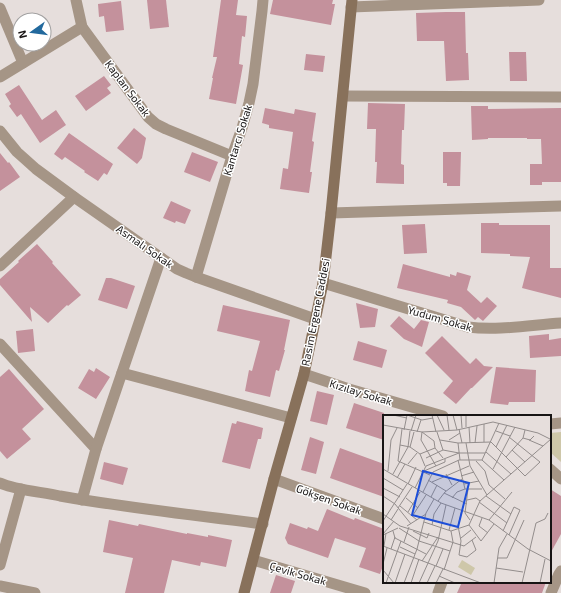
<svg xmlns="http://www.w3.org/2000/svg" width="561" height="593" font-family="'Exo 2',sans-serif">
<style>
.green{fill:#cec7a9}
.building{fill:#c4919c}
.lines{fill:none;stroke-linecap:round;stroke-linejoin:round}
.minor{stroke:#a59586;stroke-width:11}
.secondary{stroke:#88715b;stroke-width:11}
.labels{text-anchor:middle;dominant-baseline:central;stroke-width:3;stroke-linejoin:round;paint-order:stroke}
.street-label{font-size:11px;fill:#171414;stroke:#fff}
.inset-road{fill:none;stroke:#938d8c;stroke-width:1}
.view{fill:#1d4ed8;fill-opacity:0.15;stroke:#1d4ed8;stroke-width:2}
.inset-edge{fill:none;stroke:#171414;stroke-width:2}
</style>
<rect width="100%" height="100%" fill="#e6dedc"/>
<polygon class="green" points="561,432 561,462 550,452 550,433"/>
<g class="building">
<polygon points="147,0 166,0 169,27 150,29"/>
<polygon points="221,0 238,0 236,15 247,16 245,37 242,36 239,64 243,65 236,104 209,99 213,78 212,78 217,57 213,57"/>
<polygon points="273,0 333,0 332,4 335,4 331,25 270,14"/>
<polygon points="121,1 124,30 106,32 104,16 99,17 98,4"/>
<polygon points="446,12 465,12 466,53 468,53 469,80 446,81 444,41 417,41 416,13"/>
<polygon points="509,52 526,52 527,81 510,81"/>
<polygon points="306,54 325,56 323,72 304,70"/>
<polygon points="104,76 111,85 107,88 111,93 86,111 75,96"/>
<polygon points="19,85 42,120 56,110 66,125 40,143 21,114 17,117 9,106 11,104 5,94"/>
<polygon points="368,103 405,104 404,130 402,130 401,164 404,165 404,184 376,183 377,162 375,162 376,129 367,129"/>
<polygon points="471,106 488,106 488,109 561,108 561,182 542,182 542,185 530,185 530,164 542,164 541,139 527,139 527,138 488,138 488,139 472,140"/>
<polygon points="265,108 294,114 295,109 316,113 312,141 314,142 310,172 312,172 309,193 280,189 283,168 288,169 293,132 269,128 269,125 262,123"/>
<polygon points="134,128 146,138 142,158 137,164 117,148"/>
<polygon points="69,133 113,164 107,175 104,173 98,181 84,172 85,171 65,157 62,160 54,154"/>
<polygon points="192,152 218,162 210,182 184,172"/>
<polygon points="443,152 461,152 460,186 447,186 447,183 443,183"/>
<polygon points="0,153 8,163 9,162 20,177 0,191"/>
<polygon points="171,201 191,210 185,224 176,221 175,223 163,218"/>
<polygon points="481,223 499,223 499,225 550,225 550,268 561,268 561,298 522,288 530,257 510,256 510,254 481,253"/>
<polygon points="425,224 427,253 404,254 402,225"/>
<polygon points="37,244 53,262 52,263 81,295 68,306 67,305 48,323 30,307 32,322 0,285 0,279 19,262 18,261"/>
<polygon points="403,264 450,277 450,274 456,276 457,272 471,276 467,290 481,303 487,297 497,306 483,321 478,317 475,320 461,307 447,303 448,300 397,288"/>
<polygon points="106,278 111,278 135,286 127,309 98,300"/>
<polygon points="356,303 378,309 375,327 360,328"/>
<polygon points="223,305 290,320 284,350 285,350 279,371 276,370 270,397 245,391 249,370 252,371 260,341 217,331"/>
<polygon points="399,316 414,329 421,320 429,322 422,347 404,339 390,326"/>
<polygon points="33,329 35,351 18,353 16,331"/>
<polygon points="549,334 549,340 561,338 561,356 530,358 529,336"/>
<polygon points="442,336 470,364 476,358 484,366 493,367 472,388 471,388 456,404 443,393 453,381 425,353"/>
<polygon points="358,341 387,350 382,368 353,360"/>
<polygon points="496,367 536,370 535,402 509,402 508,405 490,403"/>
<polygon points="96,368 110,377 96,399 78,388 89,369 94,372"/>
<polygon points="9,369 44,409 22,429 31,439 7,459 0,451 0,377"/>
<polygon points="317,391 334,395 327,425 310,421"/>
<polygon points="354,403 384,413 384,440 346,428"/>
<polygon points="237,421 263,428 261,439 258,439 250,469 222,462 232,423 236,424"/>
<polygon points="310,437 324,442 316,474 301,470"/>
<polygon points="340,448 384,464 384,497 330,478"/>
<polygon points="104,462 128,468 123,485 100,479"/>
<polygon points="550,489 561,496 561,534 550,554"/>
<polygon points="327,509 354,520 355,518 384,529 384,563 380,574 359,567 366,548 335,538 328,558 288,544 285,538 290,523 307,529 308,527 318,531"/>
<polygon points="109,520 138,526 139,524 187,534 187,533 208,537 208,535 232,540 226,567 201,562 200,566 172,560 164,593 125,593 133,558 103,552"/>
<polygon points="276,575 295,581 291,593 270,593"/>
<polygon points="462,582 546,582 542,593 457,593"/>
</g>
<g class="lines">
<g class="minor">
<polyline points="76,0 82,27 148,117 156,124 166,129 232,156"/>
<polyline points="351,7 539,0"/>
<polyline points="0,8 23,63"/>
<polyline points="0,77 82,27"/>
<polyline points="343,96 561,97"/>
<polyline points="0,131 17,152 26,160 36,169 74,197 177,269 186,273 196,277 315,319"/>
<polyline points="331,213 561,206"/>
<polyline points="0,266 74,197"/>
<polyline points="196,277 232,156 242,128 249,103 253,84 262,11 263,0"/>
<path d="M323 283 468 327C497 331 531 325 561 323"/>
<polyline points="0,344 96,449"/>
<polyline points="122,373 291,418"/>
<polyline points="304,374 349,389 443,416"/>
<polyline points="550,424 561,423"/>
<polyline points="550,469 561,479"/>
<polyline points="274,479 384,519"/>
<path d="M0 483C15 490 42 492 60 496 127 508 195 515 263 524"/>
<polyline points="82,500 96,449 161,258"/>
<polyline points="253,560 365,593"/>
<polyline points="0,565 21,489"/>
<polyline points="0,586 35,593"/>
<polyline points="438,593 442,582"/>
<polyline points="551,593 559,574 561,571"/>
</g>
<polyline class="secondary" points="244,593 274,479 304,374 323,283 331,213 352,0"/>
</g>
<g class="labels">
<g class="street-label">
<text transform="translate(128 88) rotate(53)">Kaplan Sokak</text>
<text transform="translate(237 140) rotate(-73)">Kantarcı Sokak</text>
<text transform="translate(145 246) rotate(35)">Asmalı Sokak</text>
<text transform="translate(315 312) rotate(-79)">Rasim Ergene Caddesi</text>
<text transform="translate(440 318) rotate(16)">Yudum Sokak</text>
<text transform="translate(361 392) rotate(17)">Kızılay Sokak</text>
<text transform="translate(329 499) rotate(20)">Gökşen Sokak</text>
<text transform="translate(298 573) rotate(16)">Çevik Sokak</text>
</g>
</g>
<g transform="translate(383 415)">
<rect width="168" height="168" fill="#e6dedc"/>
<path d="M79 145 92 153 88 160 75 152Z" fill="#cec7a9"/>
<path class="inset-road" d="M10 0 24 3M24 0 39 5 50 3M49 0 53 17M54 0 61 15M64 0 66 15M70 0 74 15M78 0 79 13M101 9V27M0 10 39 17 74 15 110 7 155 18 167 24M83 12V0H95M86 12 87 28M19 14 15 46 47 60M76 14 79 28M21 15 24 0M28 16 33 0M113 16 127 21M34 17 38 5M54 17 60 35M140 23 147 25 151 21M57 25 75 28 108 27M66 25 77 18M146 25 160 31M108 27 142 61 157 47 126 22M75 28 77 45M83 28 87 51 104 80M92 28 94 11M17 30 27 32 37 39 52 33 60 43M27 32 31 17M113 32 124 10M52 33 51 26 39 17 38 25 53 51M60 35 76 38H102M129 35 142 47M103 37 128 59M37 39 42 51M123 42 140 23 142 15M43 43 60 35M75 45 82 74M99 45 116 8M99 45 121 65M93 46 102 56 106 70 122 84M25 49 34 38M0 54 58 88 106 105 145 134 168 146M110 54 132 12M5 56 8 25 14 13M41 56 62 47V44M10 59 25 32 27 16M63 59 69 70M78 61 91 57M0 63 20 75M14 63 22 49M45 65 63 76M49 67 86 51M25 69 33 52M81 69 96 66M0 73 17 82M32 73 43 51 76 38M85 74 82 98 87 105M40 77 50 57 76 45H99M61 78 84 89M0 81 12 89 28 109M103 81 128 99M48 82 54 70M23 83 35 93M69 83 74 77 82 74H99M84 85 93 83 97 86M55 86 62 77 79 64M96 87 124 108M17 91 34 105M15 93 29 72M79 95 75 111 78 126 76 140 84 142 93 135 89 125M25 97 37 77M0 99 17 111 81 131 93 122M30 100 43 80M99 103 96 111 105 118M8 105 15 94M106 105 129 77M0 106 24 69M41 107 68 116 86 110M111 109 98 126 86 110 97 86 168 24M49 110 51 99 58 88M24 111 43 99M16 113 36 126 67 136M66 115 72 93M10 116 12 123 43 139M30 116 44 123 46 118M120 116 131 92 137 95 126 120M0 119 11 106M0 120 15 113M78 123 88 115M21 127 26 112M0 131 98 168M1 131 3 118M17 132 32 139M8 134 12 122M115 143H124L141 105M39 146 55 122M0 149 4 133M53 151 60 134M113 153 140 157M0 155 11 168M61 155 70 127 68 116M56 161 72 168M3 168 18 126M12 168 22 139M21 168 34 134 43 98 51 84M28 168 36 144M36 168 55 126 63 90M44 168 52 151M53 168 60 154M111 168 116 133 124 119M139 168 153 108 162 104 165 98M157 168 162 144"/>
<path class="view" d="M40 56 86 68 75 112 29 100Z"/>
<rect width="168" height="168" class="inset-edge"/>
</g>
<g transform="translate(32 32) rotate(256)"><circle r="19" fill="#ffffff" stroke="#a2a1a1"/>
<path d="M0-3L7 15L0 10L-7 15Z" fill="#22699d"/>
<text y="-6" font-size="11" font-weight="bold" text-anchor="middle" fill="#171414">N</text>
</g>
</svg>
